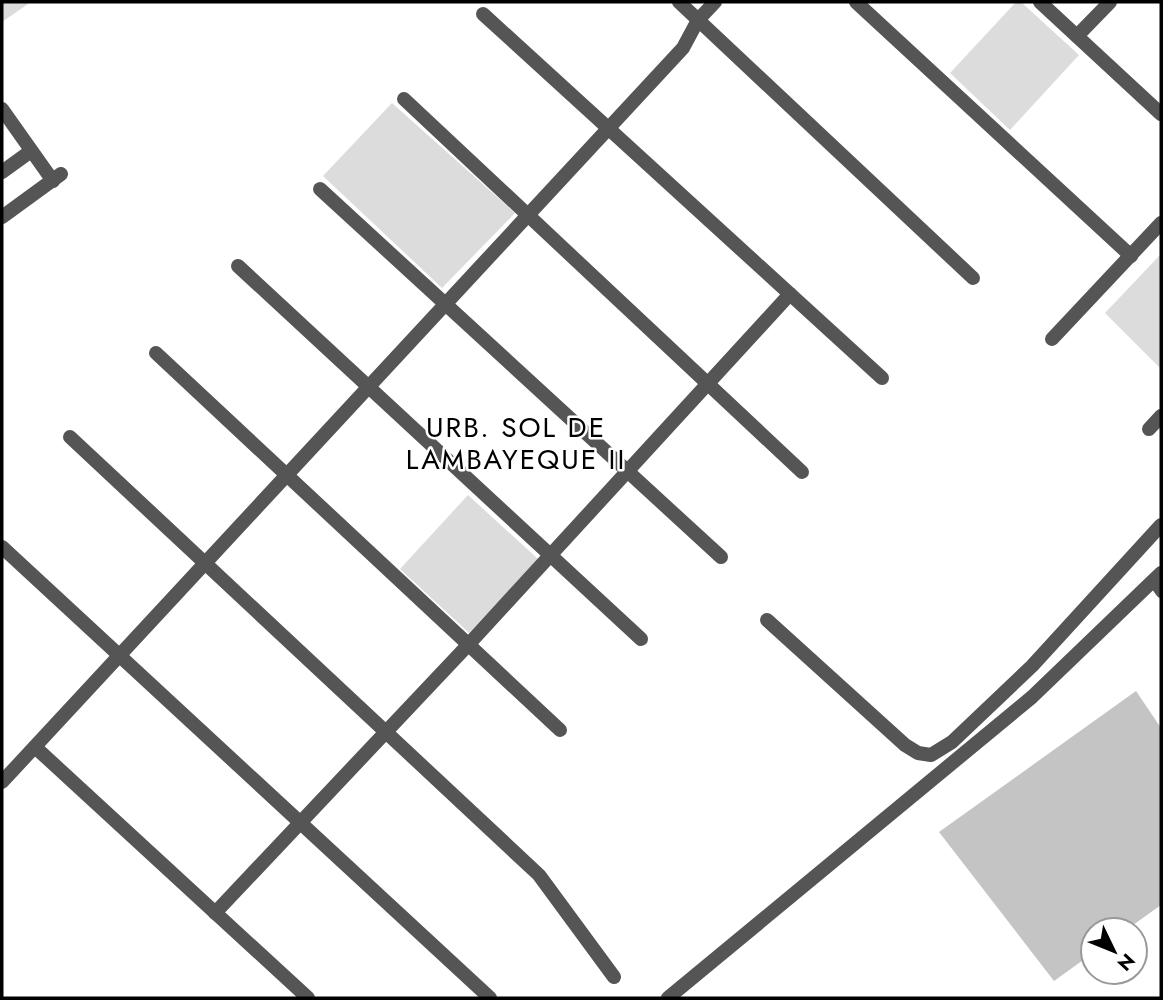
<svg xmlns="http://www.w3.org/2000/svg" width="1163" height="1000" font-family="Jost,sans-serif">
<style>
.green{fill:#dcdcdc}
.building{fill:#c4c4c4}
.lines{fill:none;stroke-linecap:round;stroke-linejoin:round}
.service{stroke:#555;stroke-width:10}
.minor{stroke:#555;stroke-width:14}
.tertiary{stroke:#555;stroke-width:14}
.labels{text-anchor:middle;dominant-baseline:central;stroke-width:5;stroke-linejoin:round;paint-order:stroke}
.neighbourhood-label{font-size:28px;letter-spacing:2px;fill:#000;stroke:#fff}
</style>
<rect width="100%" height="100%" fill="#fff"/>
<g class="green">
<polygon points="2,2 31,2 2,22"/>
<polygon points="1016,2 1021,2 1079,55 1010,130 950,73"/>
<polygon points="392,103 515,213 442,288 323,176"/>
<polygon points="1161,254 1161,369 1105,313"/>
<polygon points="468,495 538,559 469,633 400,569"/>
</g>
<polygon class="building" points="1136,691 1161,728 1161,905 1126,930 1093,930 1093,953 1054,981 939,832"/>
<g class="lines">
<polyline class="service" points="1153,582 1161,593"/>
<g class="minor">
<polyline points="679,2 973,278"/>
<polyline points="856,2 1131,256"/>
<polyline points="1040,2 1161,114"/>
<polyline points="483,14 882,378"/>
<polyline points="1077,36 1110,2"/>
<polyline points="404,99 802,472"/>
<polyline points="2,109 53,181"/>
<polyline points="320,189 721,557"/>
<polyline points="238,266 641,639"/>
<polyline points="1052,339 1161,223"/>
<polyline points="156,353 560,730"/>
<polyline points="1149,429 1161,416"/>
<polyline points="70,437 539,875 614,977"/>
<polyline points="2,547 490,998"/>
<polyline points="767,620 905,745 918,753 931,755 952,742 1032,666 1161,525"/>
<polyline points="35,747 308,998"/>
<polyline points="2,782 683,48 698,20 715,2"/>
<polyline points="215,913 468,645 790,294"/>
</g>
<g class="tertiary">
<polyline points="2,172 31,151"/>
<polyline points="2,217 61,174"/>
<polyline points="668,998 1032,697 1161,573"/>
</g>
</g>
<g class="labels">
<g class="neighbourhood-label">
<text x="516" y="427">URB. SOL DE<tspan x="516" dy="32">LAMBAYEQUE II</tspan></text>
</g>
</g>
<rect width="1163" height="1000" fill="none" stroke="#000000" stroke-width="7"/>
<g transform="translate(1114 951) rotate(133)"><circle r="33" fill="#ffffff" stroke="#999999" stroke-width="2"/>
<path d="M0-5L12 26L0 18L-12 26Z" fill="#000000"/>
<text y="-10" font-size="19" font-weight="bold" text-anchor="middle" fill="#000000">N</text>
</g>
</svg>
